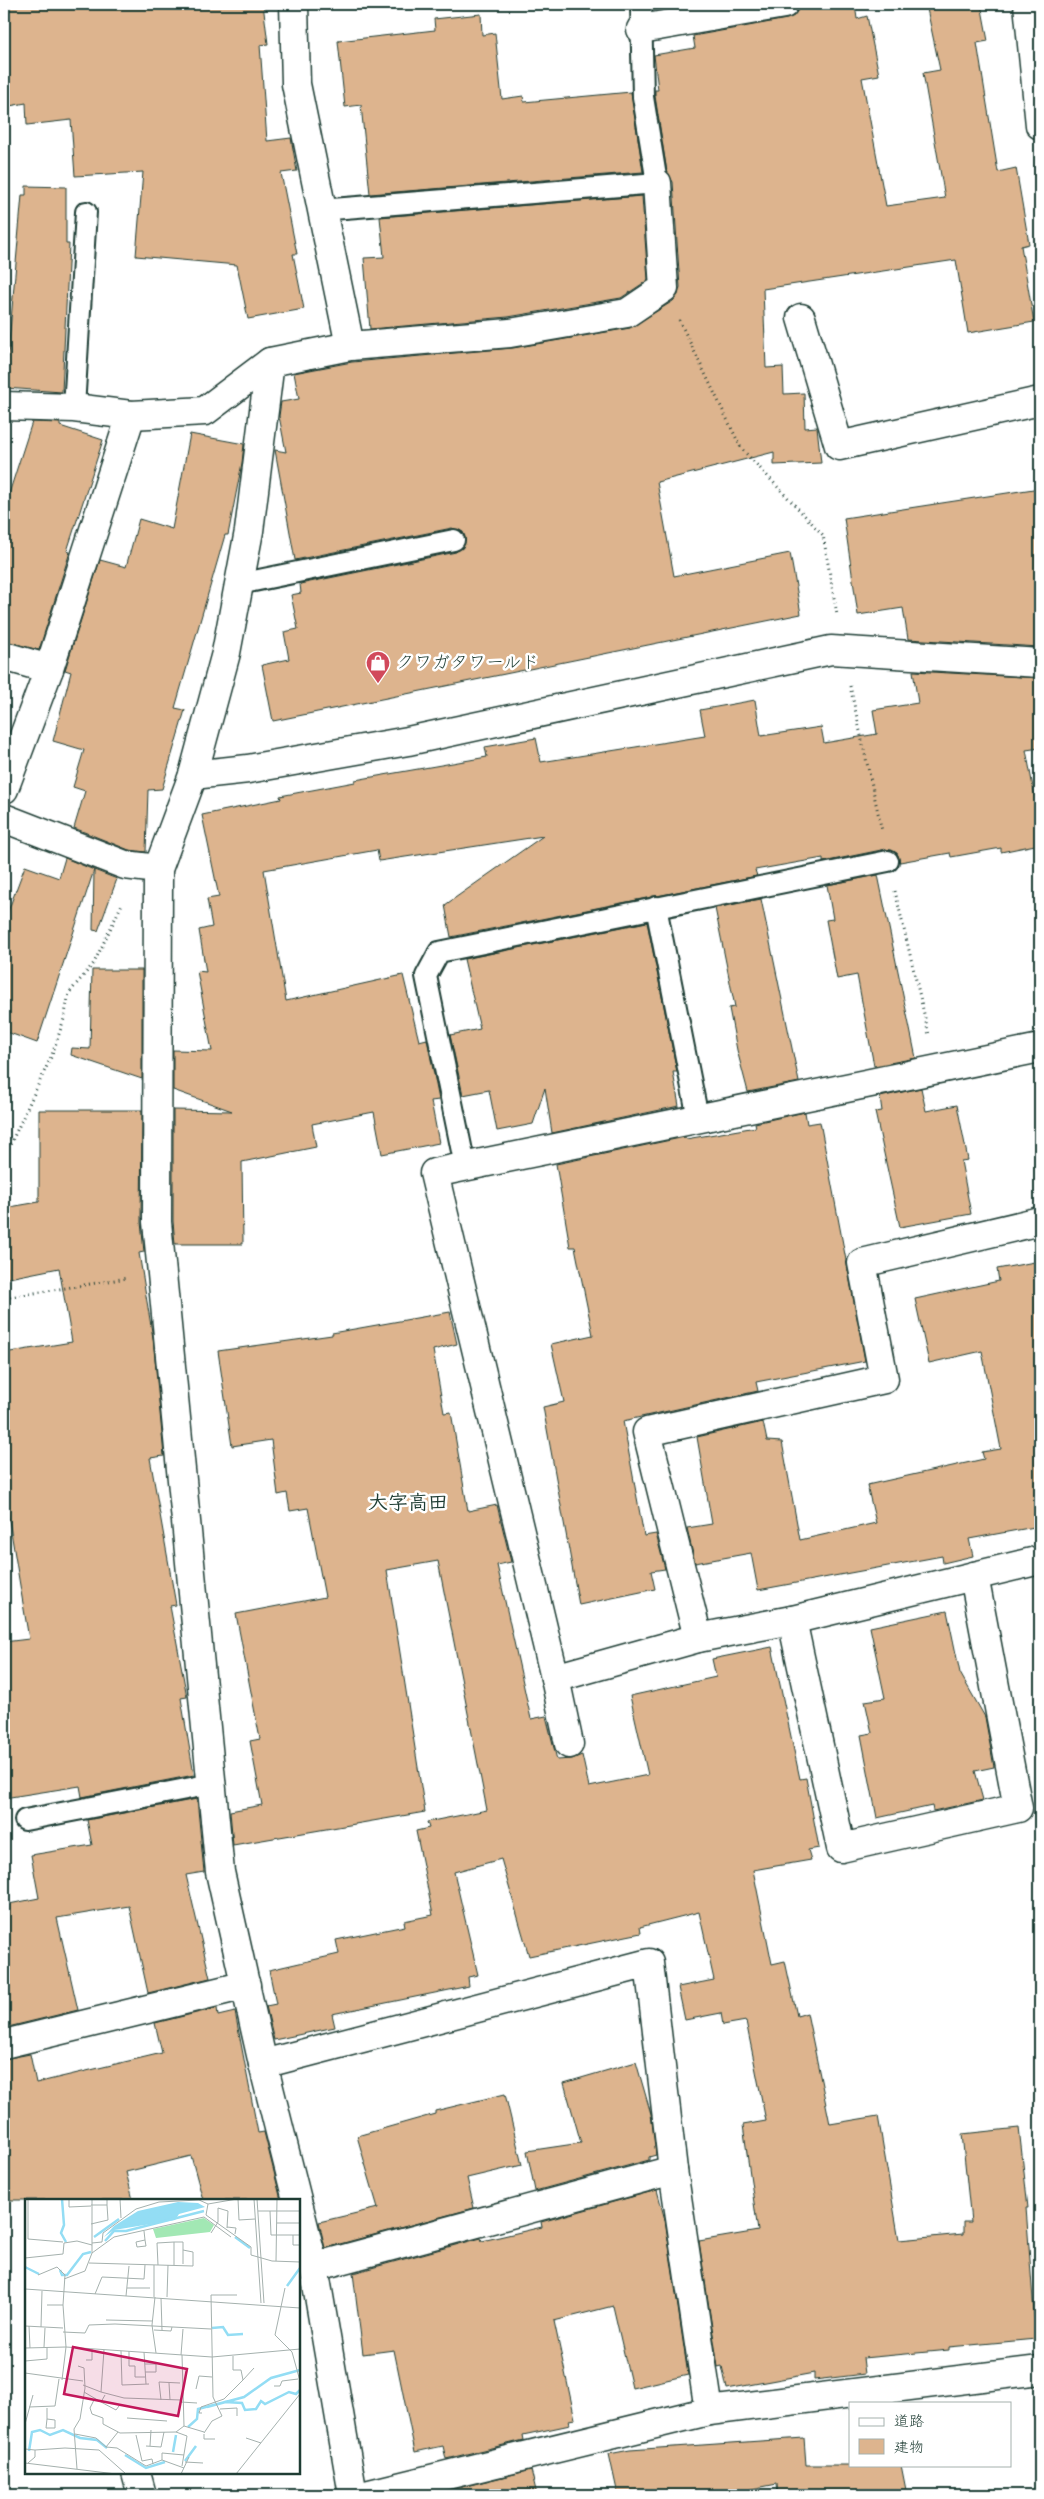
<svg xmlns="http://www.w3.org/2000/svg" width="1044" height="2499" font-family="Mynerve,'Klee One',sans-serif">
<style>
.building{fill:#ddb48e;stroke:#1f3d34}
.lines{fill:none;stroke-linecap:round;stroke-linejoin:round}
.lane-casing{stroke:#1f3d34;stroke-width:24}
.street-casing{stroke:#1f3d34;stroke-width:31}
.secondary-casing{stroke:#1f3d34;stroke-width:31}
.path{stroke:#1f3d34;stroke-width:3;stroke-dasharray:1 4;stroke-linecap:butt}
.lane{stroke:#fff;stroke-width:20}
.street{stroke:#fff;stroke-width:28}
.secondary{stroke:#fff;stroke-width:28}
.labels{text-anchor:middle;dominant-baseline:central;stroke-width:5;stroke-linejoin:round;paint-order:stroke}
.poi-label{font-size:18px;fill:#1f3d34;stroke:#fff;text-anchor:start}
.quarter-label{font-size:20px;font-weight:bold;fill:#1f3d34;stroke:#fff}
.inset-river{fill:none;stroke:#93ddf4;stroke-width:2.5}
.inset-road{fill:none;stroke:#a5b1ae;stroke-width:1}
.view{fill:#c2185b;fill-opacity:0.15;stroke:#c2185b;stroke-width:2.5}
.inset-edge{fill:none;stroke:#1f3d34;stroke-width:2.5}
</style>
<rect width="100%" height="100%" fill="#fff"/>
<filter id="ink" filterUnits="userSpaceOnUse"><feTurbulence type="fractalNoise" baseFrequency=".02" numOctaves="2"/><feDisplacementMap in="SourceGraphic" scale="10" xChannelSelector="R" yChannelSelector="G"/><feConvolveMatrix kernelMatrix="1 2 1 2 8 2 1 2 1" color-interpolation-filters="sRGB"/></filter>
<g filter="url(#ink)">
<g class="building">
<polygon points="4,4 263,4 268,44 260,45 267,141 291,138 297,171 281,173 297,254 293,254 304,309 248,319 237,265 136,256 143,172 75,176 71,120 27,125 26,103 4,107"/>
<polygon points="799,4 855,4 857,19 867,16 879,75 862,78 886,206 945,198 923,73 940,70 926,4 981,4 988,41 977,43 998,172 1016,168 1029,244 1021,246 1034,322 968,333 956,260 763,289 766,368 783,367 784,394 804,393 805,428 817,427 821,463 774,465 774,452 657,482 674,576 790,553 801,614 273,721 262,665 289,659 284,632 298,629 291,595 301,593 300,584 456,552 465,543 463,532 452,528 295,560 275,450 286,452 279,416 281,402 299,399 294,373 352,362 513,348 630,328 673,301 678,295 680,287 673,182 667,172 655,96 655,90 658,90 654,55 695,48 693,36 787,19 794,16"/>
<polygon points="481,14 482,35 495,33 502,99 523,96 524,102 631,92 643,172 370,194 361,105 345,107 338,41 435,30 434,19"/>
<polygon points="26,186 66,187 66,244 69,244 62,392 5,388 22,195 26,195"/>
<polygon points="642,196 648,280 621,298 508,317 370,329 364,258 384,257 380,217"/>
<polygon points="32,422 60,423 60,426 103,440 67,551 70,552 39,650 4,641 4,509"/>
<polygon points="190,434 244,444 242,463 228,535 225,535 175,708 185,710 162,789 148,790 146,852 129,850 74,828 85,791 73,787 84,750 53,741 71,672 65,670 100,560 126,567 139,519 172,529"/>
<polygon points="1040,488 1040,647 908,639 903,608 858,615 844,518"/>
<polygon points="913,671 1040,678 1040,748 1026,750 1040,824 1040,844 1001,852 1001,848 951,857 950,853 900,862 897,853 886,849 823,862 823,858 755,870 757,876 451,937 445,905 543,836 379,861 377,850 264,870 286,1001 403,975 419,1041 427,1039 439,1100 431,1101 439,1143 382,1154 374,1112 312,1124 316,1147 242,1162 243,1244 175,1244 173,1221 173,1110 232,1111 173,1090 173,1050 212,1051 197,971 206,972 199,930 212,927 207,899 219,897 202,815 281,799 280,796 355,782 355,780 487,757 485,747 536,738 541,762 705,736 700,710 755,700 761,736 821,727 824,743 877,734 873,710 918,703"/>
<polygon points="65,858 94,870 37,1043 4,1031 4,922 25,866 59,878"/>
<polygon points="94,870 117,879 98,931 93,930"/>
<polygon points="878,875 916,1058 874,1066 857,975 837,979 826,920 833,919 827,885"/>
<polygon points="761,899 799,1082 748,1092 737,1050 729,1008 735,1007 715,908"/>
<polygon points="647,922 677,1072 673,1072 679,1106 552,1133 545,1088 533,1124 497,1131 489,1090 463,1095 450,1035 480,1029 464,959"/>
<polygon points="92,970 142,970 142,1079 71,1055 72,1048 90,1049"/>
<polygon points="921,1088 926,1111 957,1105 968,1160 961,1161 971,1214 900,1227 875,1112 882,1111 880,1097"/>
<polygon points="39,1110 142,1110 141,1222 144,1252 139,1253 153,1338 164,1456 150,1458 176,1605 170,1606 187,1697 181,1698 194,1775 82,1797 80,1786 4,1798 4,1642 29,1639 4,1490 4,1353 72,1342 59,1268 4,1279 4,1208 39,1202"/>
<polygon points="805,1112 807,1124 820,1122 865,1361 756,1382 758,1391 623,1421 644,1536 656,1534 665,1569 651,1571 655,1589 579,1605 543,1407 564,1402 551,1344 593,1335 575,1247 570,1247 556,1164 685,1137 686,1139 756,1127 755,1123"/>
<polygon points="1040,1261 1040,1526 969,1539 973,1556 943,1563 942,1556 758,1590 751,1553 695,1563 687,1528 712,1524 697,1437 763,1422 767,1441 782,1442 800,1540 876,1523 867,1485 984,1459 982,1452 1001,1449 982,1351 929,1363 915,1299 999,1281 997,1269"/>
<polygon points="450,1312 457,1344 433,1350 444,1413 451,1412 468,1511 497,1505 511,1562 497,1565 531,1719 546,1716 557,1760 572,1759 582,1755 589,1787 648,1775 630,1696 716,1677 712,1659 772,1647 800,1779 806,1778 819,1848 808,1850 811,1860 753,1870 772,1964 785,1961 797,2016 807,2013 830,2124 878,2116 899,2240 963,2234 963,2222 971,2222 962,2134 1019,2128 1028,2208 1026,2208 1036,2339 949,2347 949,2350 863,2358 865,2374 814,2380 814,2373 727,2389 722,2366 718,2367 699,2241 758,2231 743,2125 766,2121 746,2021 723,2025 721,2013 685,2020 678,1987 714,1980 699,1912 640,1927 641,1933 529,1956 501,1859 454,1872 478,1975 468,1977 469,1986 332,2014 335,2027 274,2040 266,2006 276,2004 269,1970 339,1954 336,1940 405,1926 404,1921 433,1915 416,1831 429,1828 427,1822 487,1810 438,1561 387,1570 425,1812 233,1845 230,1811 262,1805 250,1741 260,1739 236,1614 325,1597 308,1508 290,1511 287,1493 278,1495 271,1440 232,1446 218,1351 332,1335 332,1333"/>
<polygon points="947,1611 960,1673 985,1717 994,1767 975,1771 983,1800 933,1811 932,1806 877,1818 861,1735 872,1733 865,1701 885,1698 870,1627"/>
<polygon points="197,1799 204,1872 186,1875 210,1978 148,1993 129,1906 57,1918 78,2010 4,2028 4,1905 39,1898 31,1855 92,1845 87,1820"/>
<polygon points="217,2008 218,2016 235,2012 258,2133 264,2132 281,2200 203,2200 191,2156 126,2172 133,2200 4,2200 4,2059 30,2054 36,2083 162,2053 155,2023"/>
<polygon points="636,2062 651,2114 656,2155 649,2157 649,2160 535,2191 527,2151 581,2143 564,2083"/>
<polygon points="505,2094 522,2165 467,2178 474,2208 325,2248 319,2222 378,2208 357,2136 435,2114 435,2111"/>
<polygon points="657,2190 665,2220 688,2375 632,2388 613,2306 554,2321 575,2419 569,2420 570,2425 523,2435 524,2440 446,2459 443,2446 415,2452 394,2350 363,2354 353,2273 481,2238 482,2241 542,2227 541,2222"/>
<polygon points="804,2438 806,2465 901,2465 907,2495 778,2495 777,2484 721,2495 618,2495 609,2454 630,2450"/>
<polygon points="531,2470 537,2495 455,2495 454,2489"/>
</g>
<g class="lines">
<defs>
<g id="lane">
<polyline points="320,210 657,183 643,97 641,4"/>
<polyline points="74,408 86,212"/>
<polyline points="239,584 454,540"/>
<polyline points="656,907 698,1118"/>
<polyline points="465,1166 426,976 439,952 888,861"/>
<polyline points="25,1820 212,1784"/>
</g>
<g id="street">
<polyline points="294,4 296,84 350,346"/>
<polyline points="641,29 784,4"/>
<polyline points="801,318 839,446 1040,401"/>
<polyline points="4,406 74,408 131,415 205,411 270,362 350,346 510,333 627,313 664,288 657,183"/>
<polyline points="4,656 49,669"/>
<polyline points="193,775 226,653 249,531 270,362"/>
<polyline points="4,789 49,669 131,415"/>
<polyline points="4,818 125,865 158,869"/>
<polyline points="792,1620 841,1848 1018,1808 974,1576"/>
<polyline points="698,1638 647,1432 884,1379 862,1263 1040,1221"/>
<polyline points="555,1678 698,1638 792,1620 1040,1560"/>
<polyline points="569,1744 555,1678 434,1173 1040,1048"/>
<polyline points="4,2044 246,1985"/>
<polyline points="263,2064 649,1963 673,2170 709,2411"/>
<polyline points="297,2200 263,2064 220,1872 157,1222 158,869 193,775 248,769 408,741 831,650 1040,663"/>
<polyline points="299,2207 314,2267 353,2495"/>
<polyline points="314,2267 673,2170"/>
<polyline points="136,2473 142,2495"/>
<polyline points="365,2495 709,2411 1040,2370"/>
</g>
<polyline id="secondary" points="1028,4 1040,125"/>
</defs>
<use href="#lane" class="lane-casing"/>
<use href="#street" class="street-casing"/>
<use href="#secondary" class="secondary-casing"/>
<g class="path">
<polyline points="679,320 741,448 823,535 837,615"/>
<polyline points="850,686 882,831"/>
<polyline points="895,891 929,1035"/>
<polyline points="4,1158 52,1055 64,1019 69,993 94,963 122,904"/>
<polyline points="10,1297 127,1278"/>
</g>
<use href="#lane" class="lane"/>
<use href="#street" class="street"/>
<use href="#secondary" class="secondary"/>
</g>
</g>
<defs>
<symbol id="shop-pin" viewBox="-11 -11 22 30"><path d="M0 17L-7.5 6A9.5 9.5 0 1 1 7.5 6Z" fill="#d1495b" stroke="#fff"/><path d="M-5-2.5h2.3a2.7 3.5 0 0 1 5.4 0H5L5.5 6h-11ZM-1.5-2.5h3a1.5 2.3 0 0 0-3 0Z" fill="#fff"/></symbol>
</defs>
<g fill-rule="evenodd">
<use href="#shop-pin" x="364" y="649" width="28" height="38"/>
</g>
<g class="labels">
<g class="poi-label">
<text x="396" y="663">クワガタワールド</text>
</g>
<g class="quarter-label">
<text x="408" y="1503">大字高田</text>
</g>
</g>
<g transform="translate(25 2199)">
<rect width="275" height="275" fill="#fff"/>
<path d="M179 19 189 26 185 33 131 39 128 30Z" fill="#a2e8b4"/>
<path d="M153 3 173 4 180 8 154 15 150 21 89 31 79 38 89 27 113 12Z" fill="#93ddf4"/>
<path class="inset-river" d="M37 0 39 26 36 34 41 43M69 38 94 20M210 38 225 49M80 42 89 32H101L179 12M0 68 14 75M35 71 37 76H42L58 55 66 53M262 87 275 69M187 129 198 128 203 136 218 135M182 208 219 198 246 179 275 171M163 228 172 220 173 210 200 203 217 204 220 211 231 210 236 202 240 205 264 193 271 195 275 191M4 252 7 233 15 231 25 236 38 231 55 239 72 241 82 249M148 253 151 236M100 256 121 269 140 263M160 262 171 247"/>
<path class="inset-road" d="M3 0V40L38 43M44 0V8L66 7M67 0V54M95 0 96 19M213 0 214 21 230 20M229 0 236 104M232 0 239 104M183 5 181 16 226 48V56L247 62 275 63M66 6H82V0M233 12H275M245 12 246 36H275M252 24H275M66 25 83 21 82 6M202 28 211 29 210 35M119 32 120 41 121 47 112 48 111 43 120 41M186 34 193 23V9L203 12 202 29M268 36V46H275M67 44 77 43 78 34 111 10 134 3 174 1 183 5 212 0M0 59 38 55 39 44 52 42 67 46M251 62 252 0M64 64 168 67V53L158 51M129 66V98M133 66 132 44 149 43H158V65M149 66V43M13 76 32 68 40 76 38 106 41 148 37 181M39 80 60 72 67 54 89 38 179 18 206 38M102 89H125M260 89 250 136 267 153 275 182M0 90 275 109M70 95 77 78 119 80 120 66M101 97 104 67M130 98 127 126 131 154M142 98 143 66M136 99 137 131M22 106H38M81 121 127 122M0 127 38 129M4 127 5 149M16 128 17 92M129 131 146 132 147 128M38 133 60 134 64 126 90 125 186 130M19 148 20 129M0 149 41 148 187 158 275 150M79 151 76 193 99 199 156 201M96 152 97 186 124 185M104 152V167H110V178H120M119 153 121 185M156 156 158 130M157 156 159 227 179 233M208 157V171H216L218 181 229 169M61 161H67V150M0 162 22 160V148M120 165H131V173H120M0 174 58 182M144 184 145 201M58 186 76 193M249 187H255L257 182 273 180M171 190 174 177 187 178M59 193 76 203 80 196M70 199 65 209 67 215 78 219V225L95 234 151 233M136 201 134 183 155 184M76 203 91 211 94 207M156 203 172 204M4 208 30 207 34 180M195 210 212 209V217M177 214H174L176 208 199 200 218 181M102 219 142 222M22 220 30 221V229H21L22 220V209M0 225 8 196M179 234 187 222 197 217 188 198 186 96H212M50 235 71 239 81 248 93 233M179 235V240H190M111 236 117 262 127 260 128 265M221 239 236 244M121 247 136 248 139 233M125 247 126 231M81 248 92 249 121 267 137 261 159 269M0 250 10 251V258L3 264M10 251 40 249 74 251 101 275M137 261V254L159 256M160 263 178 264M0 264 91 275M157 267 162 237 151 233 159 227M52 270 49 230 55 220 60 189 59 169 53 167M156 275 164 258M211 275 275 195"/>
<path class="view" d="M48 148 162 170 153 217 39 195Z"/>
<rect width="275" height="275" class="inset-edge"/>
</g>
<rect width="1044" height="2499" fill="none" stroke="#fff" stroke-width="20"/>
<rect x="10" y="10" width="1024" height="2479" fill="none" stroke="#1f3d34" stroke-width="2" filter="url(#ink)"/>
<rect x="849" y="2402" width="162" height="65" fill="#ffffff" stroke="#a5b1ae"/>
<rect x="859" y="2418" width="25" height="8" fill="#ffffff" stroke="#a5b1ae"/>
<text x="894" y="2426" font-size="15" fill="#1f3d34">道路</text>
<rect x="859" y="2439" width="25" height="15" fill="#ddb48e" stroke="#a5b1ae"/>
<text x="894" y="2452" font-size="15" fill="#1f3d34">建物</text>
</svg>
